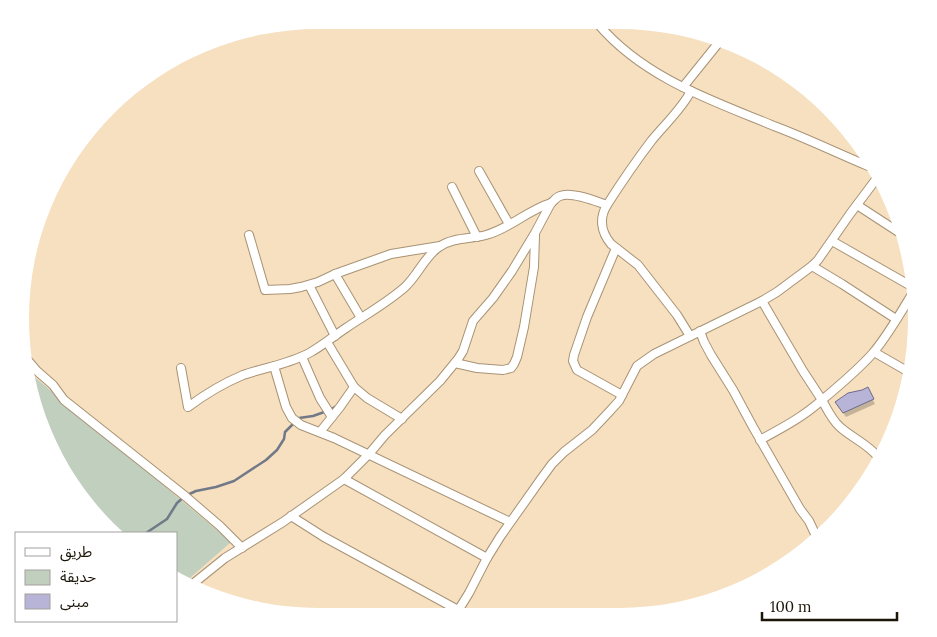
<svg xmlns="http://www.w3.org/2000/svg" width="937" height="637" font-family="Lora,'Noto Sans Arabic',serif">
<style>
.green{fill:#c1cfbf}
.shadow{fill:#0003}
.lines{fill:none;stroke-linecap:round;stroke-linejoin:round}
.stream{stroke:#717888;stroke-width:2.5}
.building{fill:#b7b4d7;stroke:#6d6a8a}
.street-casing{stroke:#a89375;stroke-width:10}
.street{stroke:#fff;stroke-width:8}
</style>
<rect width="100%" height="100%" fill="#f6e0c0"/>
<polygon class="green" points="25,369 231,542 183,584 176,579 176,533 112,533 108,530 60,467 26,377"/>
<polygon class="shadow" points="867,389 875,404 846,417 839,407"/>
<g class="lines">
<polyline class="stream" points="146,533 167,519 177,503 185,496 196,491 216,487 234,481 266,460 277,450 284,439 285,432 299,418 313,416 330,410 338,405"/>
</g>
<polygon class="building" points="868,387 874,399 843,413 835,402 848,393 862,390"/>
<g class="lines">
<defs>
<g id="street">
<path d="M598 24C644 78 711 100 774 126 806 138 837 153 868 166"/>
<polyline points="683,87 720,41"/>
<polyline points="479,171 509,224"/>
<polyline points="452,187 477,237"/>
<polyline points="857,205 900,233"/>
<polyline points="249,235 265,290 290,289 301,287 318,282 335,274 391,254 440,246"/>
<polyline points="832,241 911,286"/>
<polyline points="616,248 587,317 574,355 573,361 577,370 622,395"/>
<polyline points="812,266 842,284 896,319"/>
<polyline points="335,274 361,318"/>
<polyline points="309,285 335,336"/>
<polyline points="700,331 704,342 711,355 733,390 753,427 800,509 809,521 817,538"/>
<path d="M690 336 677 315 638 265 611 244C601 232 599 218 607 205 621 183 636 161 652 140 665 124 681 110 691 91"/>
<polyline points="327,342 354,387 367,398 402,419"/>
<polyline points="874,352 907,371"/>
<polyline points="25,357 37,371 53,385 64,400 185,496 220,526 242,548"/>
<polyline points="302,357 320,398 332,417"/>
<polyline points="455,363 477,368 503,370 511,368 514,364 517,357 524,327 534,267 535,235"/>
<polyline points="274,366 286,407 292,418 301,425 334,438 510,522"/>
<path d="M181 368 188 407C204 395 224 383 243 375 266 367 290 364 311 352 323 345 334 336 346 328 365 315 387 303 405 287 418 275 425 256 439 247 453 237 471 239 486 235 509 229 528 210 551 203"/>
<polyline points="320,432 340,407 354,387"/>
<path d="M760 440C782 428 803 417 822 400L803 371 762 301"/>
<path d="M878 457C868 444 852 438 840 427 832 420 827 409 822 400 840 385 858 370 873 353 888 335 900 314 912 294"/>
<polyline points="344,479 487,558"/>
<polyline points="291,516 324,537 458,610"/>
<path d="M189 587 225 558 283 522 344 479 369 454 385 435 440 381 458 359 463 351 473 321 493 298 512 271 535 233 551 203C554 201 556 197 560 196 571 191 595 201 607 205"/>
<polyline points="456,614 469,593 487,558 500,537 541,479 552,464 564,452 592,430 609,412 619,401 637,366 654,354 762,301 777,292 812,266 818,260 850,214 877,178"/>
</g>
</defs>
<use href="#street" class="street-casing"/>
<use href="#street" class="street"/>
</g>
<path d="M0 0H937V637H0ZM318 29H619A289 289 0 0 1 908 318V319A289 289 0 0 1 619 608H318A289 289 0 0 1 29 319V318A289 289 0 0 1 318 29Z" fill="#fff" fill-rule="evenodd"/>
<rect x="15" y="532" width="162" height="90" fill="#ffffff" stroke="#a4a19d"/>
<rect x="25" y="548" width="25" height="8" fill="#ffffff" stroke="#a4a19d"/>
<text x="60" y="557" font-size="15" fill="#1c1509">طريق</text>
<rect x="25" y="570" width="25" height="15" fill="#c1cfbf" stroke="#a4a19d"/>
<text x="60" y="582" font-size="15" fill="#1c1509">حديقة</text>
<rect x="25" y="594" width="25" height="15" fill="#b7b4d7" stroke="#a4a19d"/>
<text x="60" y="607" font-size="15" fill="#1c1509">مبنى</text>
<path d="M762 612v8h135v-8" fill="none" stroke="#1c1509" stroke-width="2.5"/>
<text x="770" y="612" font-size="15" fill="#1c1509" stroke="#ffffff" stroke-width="4" paint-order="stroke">100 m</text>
</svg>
